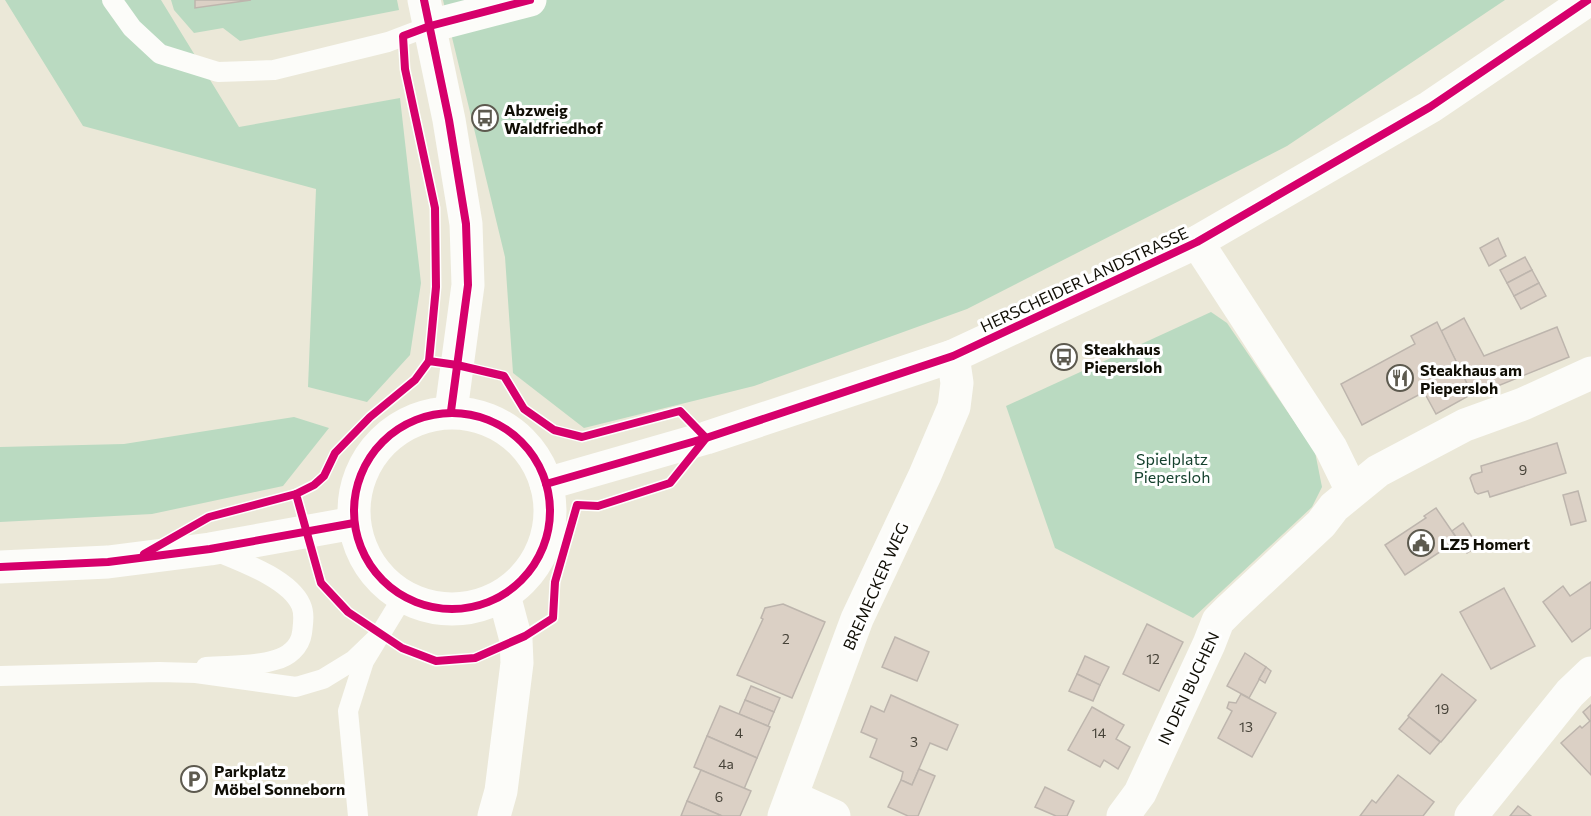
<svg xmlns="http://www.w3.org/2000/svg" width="1591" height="816" font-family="Commissioner,sans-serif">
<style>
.green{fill:#badac1}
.building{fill:#dbd0c5;stroke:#bdb5ad;stroke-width:1.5}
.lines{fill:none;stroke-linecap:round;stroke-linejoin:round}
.lane{stroke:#fcfcf9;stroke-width:20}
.street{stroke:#fcfcf9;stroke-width:33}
.secondary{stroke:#fcfcf9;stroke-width:33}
.cycleway-casing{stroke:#fff;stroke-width:11}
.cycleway{stroke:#d6006c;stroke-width:8}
.labels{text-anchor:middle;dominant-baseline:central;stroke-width:6;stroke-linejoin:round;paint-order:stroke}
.number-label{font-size:14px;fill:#464238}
.poi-label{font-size:16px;font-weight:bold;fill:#100e05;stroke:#fff;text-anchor:start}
.street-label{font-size:16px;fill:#100e05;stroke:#fff}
.park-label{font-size:16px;fill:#15412e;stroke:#fff}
</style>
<rect width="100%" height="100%" fill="#ebe8d8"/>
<g class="green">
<polygon points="5,0 161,0 239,127 400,98 421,283 410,355 367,402 308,387 316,189 83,126"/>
<polygon points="171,0 397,0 399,10 240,41 223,28 194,33 174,10"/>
<polygon points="443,0 1505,0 1287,146 967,309 754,386 584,428 513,373 505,257"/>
<polygon points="1211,312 1227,323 1315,452 1322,487 1312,507 1193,618 1055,548 1006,406"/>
<polygon points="294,417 329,428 283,486 152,514 0,522 0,447 124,444"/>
</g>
<g class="building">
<polygon points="195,0 251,0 195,8"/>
<polygon points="1498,238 1506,256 1489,266 1480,248"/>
<polygon points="1525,257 1532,270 1507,283 1500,270"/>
<polygon points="1532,270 1539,283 1514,296 1507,283"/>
<polygon points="1539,283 1546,296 1521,309 1514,296"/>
<polygon points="1464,318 1484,356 1557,327 1569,357 1473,396 1441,331"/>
<polygon points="1437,322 1472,394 1436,414 1424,392 1362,425 1341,384 1415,344 1411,336"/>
<polygon points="1557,443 1566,473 1490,497 1488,491 1478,494 1475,492 1470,478 1472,475 1482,472 1481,466"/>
<polygon points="1578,491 1586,521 1571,525 1563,495"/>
<polygon points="1436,508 1458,540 1405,575 1385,545 1426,518 1424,516"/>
<polygon points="1463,523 1478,546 1467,553 1452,531"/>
<polygon points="1591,582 1591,628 1572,642 1543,602 1563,586 1570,596"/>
<polygon points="1504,588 1535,646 1491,669 1460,612"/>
<polygon points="783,604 825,622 792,698 737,675 763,619 761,618 765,608"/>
<polygon points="1147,624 1183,642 1159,691 1123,674"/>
<polygon points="895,637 929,652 917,681 882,667"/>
<polygon points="1245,653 1266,667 1249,698 1227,686"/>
<polygon points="1085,656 1109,667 1100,685 1077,674"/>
<polygon points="1266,667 1271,671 1265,683 1259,679"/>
<polygon points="1077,674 1100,685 1093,701 1069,691"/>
<polygon points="1442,674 1476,700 1441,742 1408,716"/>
<polygon points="751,686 780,698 774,712 745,700"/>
<polygon points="1241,694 1276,713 1252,757 1218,738 1232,711 1227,708 1229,702 1236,703"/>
<polygon points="891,695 958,725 947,750 930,743 912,785 901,780 903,772 870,757 877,739 861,732 871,706 884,712"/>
<polygon points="745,700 774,712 768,726 739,714"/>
<polygon points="1591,705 1591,775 1561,743 1580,726 1582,728 1590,721 1583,712"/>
<polygon points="720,706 770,727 757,758 707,736"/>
<polygon points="1092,707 1124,725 1116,739 1130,747 1118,769 1104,760 1100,767 1068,750"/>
<polygon points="1409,717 1440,742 1430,754 1399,729"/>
<polygon points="707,736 757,758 744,789 694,767"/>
<polygon points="919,769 935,776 918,816 908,816 888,807 901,780 912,785"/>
<polygon points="701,770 751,791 740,816 722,816 687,801"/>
<polygon points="1398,775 1434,802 1423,816 1360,816 1372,800 1376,803"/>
<polygon points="1045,787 1074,801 1067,816 1056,816 1035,807"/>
<polygon points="687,801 722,816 681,816"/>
<polygon points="1518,806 1531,816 1510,816"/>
</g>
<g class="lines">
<g class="lane">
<polyline points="112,0 132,28 160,54 218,72 274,70 388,42 430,26"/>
<path d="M206 667C228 665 254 667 275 660 288 657 300 647 302 633 303 624 305 614 301 605 289 578 239 561 213 550"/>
<polyline points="0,676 159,672 196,673 296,687 323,679 354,660 381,634"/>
<polyline points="358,816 348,711 364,661 403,597"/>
</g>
<g class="street">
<polyline points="430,26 530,0"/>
<polyline points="1197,242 1331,448 1352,491"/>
<polyline points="792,797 834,816"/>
<polyline points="784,816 857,619 925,475 954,407 957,383 953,356"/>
<polyline points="1123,816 1140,793 1209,644 1218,621 1230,609 1321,524 1334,507 1378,471 1465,425 1523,404 1591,373"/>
<polyline points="1471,816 1570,693 1591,673"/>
</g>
<g class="secondary">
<polyline points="424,0 449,120 466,224 468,285 451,411"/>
<circle cx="452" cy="511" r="98"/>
<polyline points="546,484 706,438 953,356 1197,242 1430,107 1588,0"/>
<polyline points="0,567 108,562 210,549 354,523"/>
<polyline points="494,816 501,791 517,663 516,640 504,595"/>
</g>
<defs>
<g id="cycleway">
<polyline points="424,0 449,120 466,224 468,285 451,411"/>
<polygon points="429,361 457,365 504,376 524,409 554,430 582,437 680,411 706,438 670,483 598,506 577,505 555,582 553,618 525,636 475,658 436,661 402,648 348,612 321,583 296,494 314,485 324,476 335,453 370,417 415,380"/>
<polyline points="429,361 436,287 435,208 405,69 403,36 430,26 530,0"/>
<circle cx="452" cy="511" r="98"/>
<polyline points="546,484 706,438 953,356 1197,242 1430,107 1588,0"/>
<polyline points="144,554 209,517 296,494"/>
<polyline points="0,567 108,562 210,549 354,523"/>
</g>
</defs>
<use href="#cycleway" class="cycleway-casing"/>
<use href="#cycleway" class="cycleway"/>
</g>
<defs>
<symbol id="bus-ring" viewBox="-11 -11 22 22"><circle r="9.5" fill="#fff" stroke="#5d5a4f" stroke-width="1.5"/><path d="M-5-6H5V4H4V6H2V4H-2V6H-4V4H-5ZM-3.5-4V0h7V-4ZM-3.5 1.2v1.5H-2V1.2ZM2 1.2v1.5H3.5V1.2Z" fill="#5d5a4f"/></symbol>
<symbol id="restaurant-ring" viewBox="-11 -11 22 22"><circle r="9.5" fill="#fff" stroke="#5d5a4f" stroke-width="1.5"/><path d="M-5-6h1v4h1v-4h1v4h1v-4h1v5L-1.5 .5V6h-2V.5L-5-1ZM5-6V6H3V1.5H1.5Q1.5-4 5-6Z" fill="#5d5a4f"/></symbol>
<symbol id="civic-ring" viewBox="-11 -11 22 22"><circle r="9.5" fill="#fff" stroke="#5d5a4f" stroke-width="1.5"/><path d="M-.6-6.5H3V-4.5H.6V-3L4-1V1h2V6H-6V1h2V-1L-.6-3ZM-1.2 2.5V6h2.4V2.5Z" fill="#5d5a4f"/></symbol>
<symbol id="parking-ring" viewBox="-11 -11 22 22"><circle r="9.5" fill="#fff" stroke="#5d5a4f" stroke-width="1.5"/><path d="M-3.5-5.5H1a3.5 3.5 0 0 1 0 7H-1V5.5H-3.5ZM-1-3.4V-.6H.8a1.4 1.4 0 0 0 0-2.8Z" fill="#5d5a4f"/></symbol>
</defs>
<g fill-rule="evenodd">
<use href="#bus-ring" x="470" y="103" width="30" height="30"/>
<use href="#bus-ring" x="1049" y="342" width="30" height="30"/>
<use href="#restaurant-ring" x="1385" y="363" width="30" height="30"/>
<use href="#civic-ring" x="1406" y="528" width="30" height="30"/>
<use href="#parking-ring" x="179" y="764" width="30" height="30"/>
</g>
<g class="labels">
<g class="number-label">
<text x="1523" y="469">9</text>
<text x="786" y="638">2</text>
<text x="1153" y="658">12</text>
<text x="1442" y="708">19</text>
<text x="1246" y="726">13</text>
<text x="739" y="732">4</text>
<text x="1099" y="732">14</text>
<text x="914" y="741">3</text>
<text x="726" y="763">4a</text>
<text x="719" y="796">6</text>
</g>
<g class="poi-label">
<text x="504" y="109">Abzweig<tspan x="504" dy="18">Waldfriedhof</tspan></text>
<text x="1084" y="348">Steakhaus<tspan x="1084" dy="18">Piepersloh</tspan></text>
<text x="1420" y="369">Steakhaus am<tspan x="1420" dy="18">Piepersloh</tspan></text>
<text x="1440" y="543">LZ5 Homert</text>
<text x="214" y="770">Parkplatz<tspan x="214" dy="18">Möbel Sonneborn</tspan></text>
</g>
<g class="street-label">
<text transform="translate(1084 279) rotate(-25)">HERSCHEIDER LANDSTRASSE</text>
<text transform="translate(875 586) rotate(-66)">BREMECKER WEG</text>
<text transform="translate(1188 688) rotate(-65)">IN DEN BUCHEN</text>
</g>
<g class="park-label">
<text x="1172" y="458">Spielplatz<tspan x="1172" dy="18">Piepersloh</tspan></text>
</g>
</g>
</svg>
